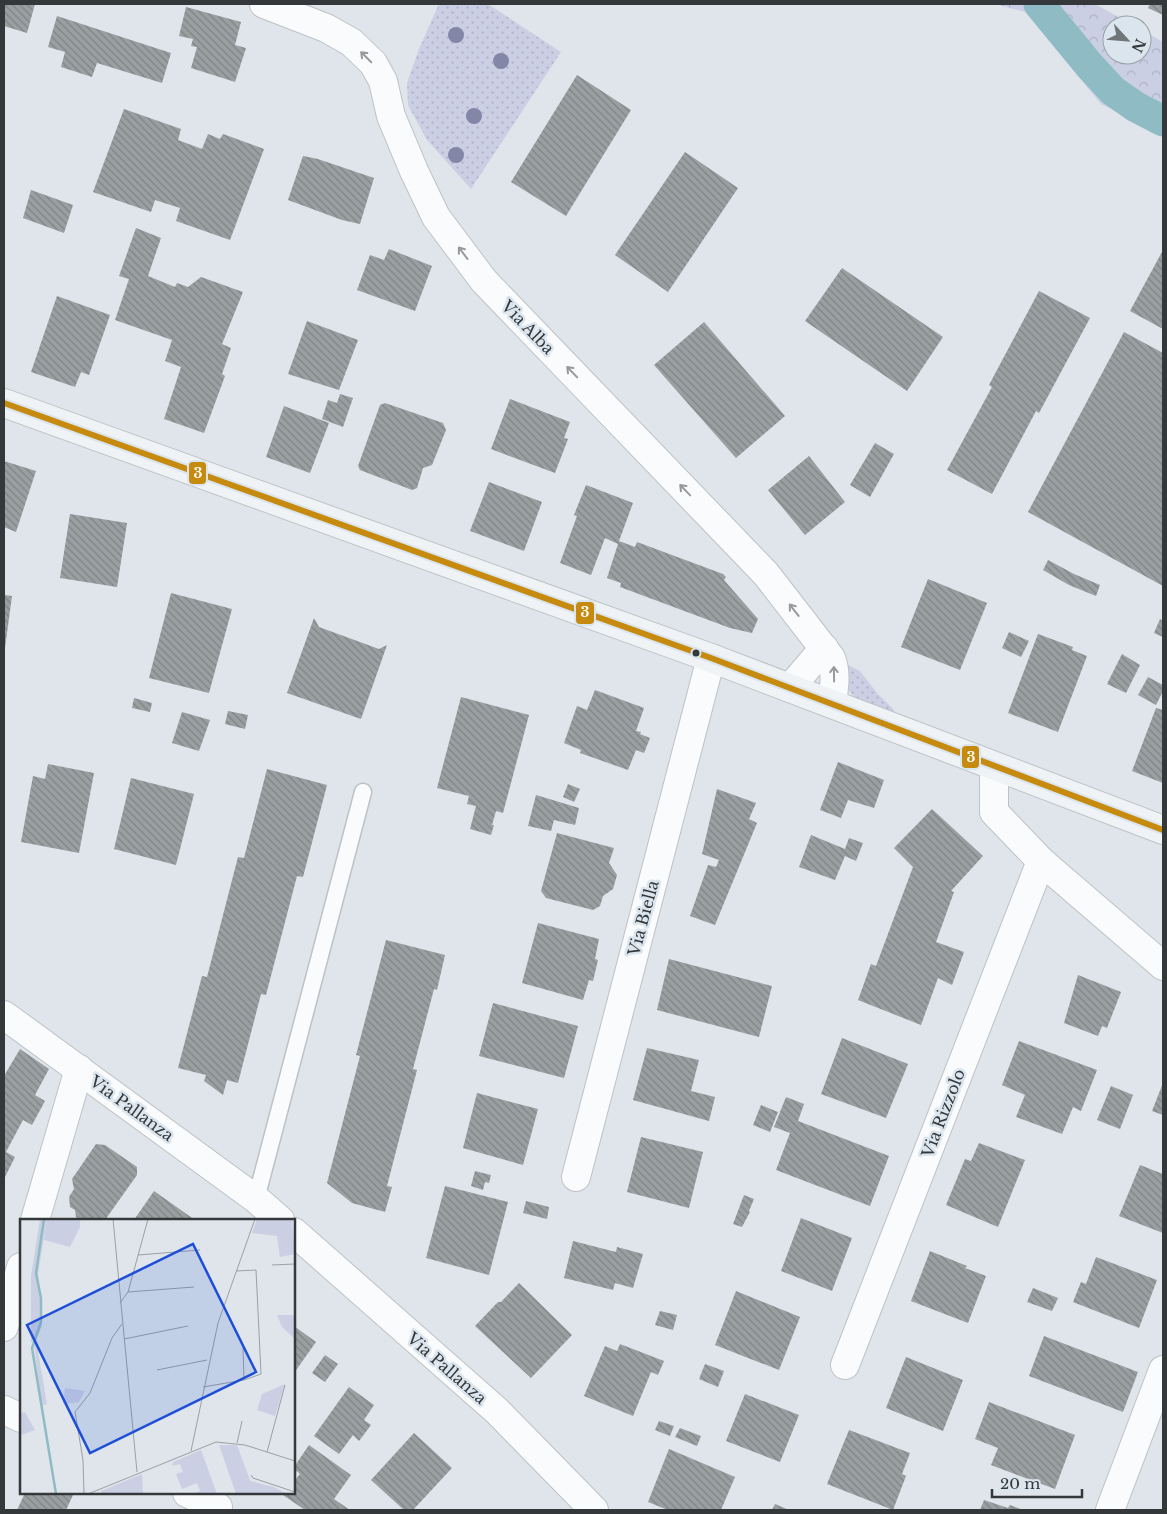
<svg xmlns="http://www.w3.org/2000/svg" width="1167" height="1514" font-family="'Libre Baskerville',serif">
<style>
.grass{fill:url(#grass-dots)}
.forest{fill:url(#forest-crowns)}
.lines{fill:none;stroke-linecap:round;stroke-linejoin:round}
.canal{stroke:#8fbcc4;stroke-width:31}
.building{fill:url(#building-back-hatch)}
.lane-casing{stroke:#bec2c6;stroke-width:19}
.street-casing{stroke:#bec2c6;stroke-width:30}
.secondary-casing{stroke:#bec2c6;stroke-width:30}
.lane{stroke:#fafbfc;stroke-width:16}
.street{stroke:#fafbfc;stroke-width:28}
.secondary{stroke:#f0f3f6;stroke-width:28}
.bus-1-casing{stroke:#dbe5ee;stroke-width:10}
.bus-1{stroke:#c68a0f;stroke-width:6}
.tree{fill:#8486a8}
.oneway{stroke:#979a9c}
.bus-dot{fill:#34383b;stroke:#dbe5ee;stroke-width:2}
.labels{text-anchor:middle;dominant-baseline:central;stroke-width:5;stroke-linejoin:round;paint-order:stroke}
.street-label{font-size:16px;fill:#34383b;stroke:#dbe5ee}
.inset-river{fill:none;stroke:#8fbcc4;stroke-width:2.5}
.inset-road{fill:none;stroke:#9ba0a4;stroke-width:1}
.view{fill:#1d4ed8;fill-opacity:0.15;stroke:#1d4ed8;stroke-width:2.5}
.inset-edge{fill:none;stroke:#34383b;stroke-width:2.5}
.line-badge{stroke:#dbe5ee;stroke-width:2}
.badge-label{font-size:14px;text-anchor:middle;font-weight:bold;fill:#fff}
</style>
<defs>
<pattern id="grass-dots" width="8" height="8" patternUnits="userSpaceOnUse" patternTransform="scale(1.25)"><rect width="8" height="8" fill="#cbcfe3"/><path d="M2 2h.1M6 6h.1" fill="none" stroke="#afb2c4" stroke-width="1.8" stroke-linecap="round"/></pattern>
<pattern id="forest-crowns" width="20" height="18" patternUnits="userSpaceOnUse" patternTransform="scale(1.25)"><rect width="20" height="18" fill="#cbcfe3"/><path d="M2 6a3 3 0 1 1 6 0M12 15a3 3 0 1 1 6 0" fill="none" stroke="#afb2c4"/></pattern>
<pattern id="building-back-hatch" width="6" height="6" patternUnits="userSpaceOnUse" patternTransform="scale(1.25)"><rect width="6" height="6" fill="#9a9fa2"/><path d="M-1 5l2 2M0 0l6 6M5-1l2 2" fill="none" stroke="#7e8385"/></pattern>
</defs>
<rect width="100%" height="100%" fill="#dfe5ea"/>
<g class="grass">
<polygon points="439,4 488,4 561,52 471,189 427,140 408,105 407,83 419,49"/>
<path d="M848 665 860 671 877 693 894 710 892 715C868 705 837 698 848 665Z"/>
</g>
<polygon class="forest" points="995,4 1095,4 1133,25 1112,25 1112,55 1142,55 1142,30 1163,42 1163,134 1101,104 1025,12"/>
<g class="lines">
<polyline class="canal" points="1039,4 1089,65 1113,91 1136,107 1163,121"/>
</g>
<g class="building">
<polygon points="4,4 35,4 27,33 4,26"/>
<polygon points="1150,4 1163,4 1163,15 1148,8"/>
<polygon points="186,7 241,22 235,45 246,48 235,82 191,68 197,47 191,46 193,39 179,36"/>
<polygon points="57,16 171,53 162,83 97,63 92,77 61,67 65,52 48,47"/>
<polygon points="577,75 631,110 566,216 511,182"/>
<polygon points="124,109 181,129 178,140 202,149 208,134 220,139 223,134 264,149 230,240 176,221 180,208 155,200 151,212 93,192"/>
<polygon points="685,152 738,188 668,292 615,255"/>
<polygon points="303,156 318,159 374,178 360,224 342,220 288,200"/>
<polygon points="31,190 73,205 64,233 23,218"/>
<polygon points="136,228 161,238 148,276 175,287 177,283 188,287 201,277 243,292 222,344 231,348 222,374 225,376 204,433 164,419 181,367 165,361 172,340 115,320 129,279 119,276"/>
<polygon points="389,249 432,266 415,311 357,290 370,255 384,260"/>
<polygon points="1163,250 1163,329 1130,311"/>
<polygon points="842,268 943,337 907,391 805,321"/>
<polygon points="1039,291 1090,318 1039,413 1036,411 992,494 947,470 992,387 989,385"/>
<polygon points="57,296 110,315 89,375 81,372 75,387 31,372"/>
<polygon points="307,321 358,340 339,390 288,374"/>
<polygon points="704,322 785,416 736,458 654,365"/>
<polygon points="1124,332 1163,353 1163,586 1028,512"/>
<polygon points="340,394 353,398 343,427 322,419 328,400 337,403"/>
<polygon points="510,399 570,422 564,438 568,439 555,473 491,449"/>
<polygon points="385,403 443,423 446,430 432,465 423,468 417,488 412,490 360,470 358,466 380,405"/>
<polygon points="284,406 329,423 310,473 266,457"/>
<polygon points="875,443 894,454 870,497 850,485"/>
<polygon points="809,456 845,502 805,535 768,490"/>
<polygon points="4,461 36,471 16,532 4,527"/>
<polygon points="489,482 542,502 524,551 470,531"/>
<polygon points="586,485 633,503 619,541 635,547 637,542 723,574 726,577 724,580 758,619 752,633 730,628 620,587 621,583 607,578 618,544 605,538 591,575 560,563 577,516 574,515"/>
<polygon points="70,514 127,523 117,587 60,578"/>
<polygon points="1048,560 1074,574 1100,585 1096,596 1069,585 1043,570"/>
<polygon points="928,579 987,603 960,670 901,647"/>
<polygon points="171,593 232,609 209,693 149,678"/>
<polygon points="4,595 12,596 5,648 4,648"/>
<polygon points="314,618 319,627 379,649 387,645 361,719 287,693"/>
<polygon points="1160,619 1163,621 1163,637 1154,633"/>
<polygon points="1009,632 1029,641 1021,657 1002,648"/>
<polygon points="1038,634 1073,647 1072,650 1087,656 1058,732 1008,713"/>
<polygon points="1122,654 1140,665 1126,693 1107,684"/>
<polygon points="1148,677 1163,685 1163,691 1156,705 1138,695"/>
<polygon points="595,690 644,708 636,731 641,732 640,734 650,738 644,753 636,750 628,770 580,753 581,750 564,743 577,706 587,710"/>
<polygon points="461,697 529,715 503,813 496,811 492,825 494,825 491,835 470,829 476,806 467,804 469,796 437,788"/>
<polygon points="134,698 152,703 150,712 132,708"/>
<polygon points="1156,708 1163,710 1163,783 1132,771"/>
<polygon points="228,711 248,715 245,729 225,724"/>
<polygon points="182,712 210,720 199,751 172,743"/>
<polygon points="838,762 884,780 874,808 848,800 841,818 820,810"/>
<polygon points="48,764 94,773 79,853 21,842 33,776 45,779"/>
<polygon points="267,769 327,785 303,877 297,876 266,995 261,994 238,1083 227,1080 223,1095 204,1081 206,1075 178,1068 202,976 207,977 238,857 244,858"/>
<polygon points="131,778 194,794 176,865 114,849"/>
<polygon points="568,784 580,789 574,802 563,797"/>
<polygon points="717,789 756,803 749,819 757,823 715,925 690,916 708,865 716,867 719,860 702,854"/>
<polygon points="536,795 579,808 575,825 554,820 551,831 528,826"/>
<polygon points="932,809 983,856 951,891 954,892 936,942 964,952 952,985 938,978 921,1025 858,1000 871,964 876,966 913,867 894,848"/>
<polygon points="557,833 614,848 609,863 617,875 613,889 603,896 600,906 593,910 546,898 541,891"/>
<polygon points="811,835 845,849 849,838 863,843 856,861 845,856 835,880 799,867"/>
<polygon points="538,923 599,939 595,959 598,960 593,981 589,980 583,1000 522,983"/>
<polygon points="386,940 445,955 437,990 434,989 413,1069 417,1070 387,1186 392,1187 385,1212 352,1203 327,1183 360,1056 356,1055"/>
<polygon points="669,959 772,986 759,1037 657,1010"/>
<polygon points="1078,975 1121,992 1107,1028 1102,1026 1098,1036 1064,1023"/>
<polygon points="493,1003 578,1026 564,1078 479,1056"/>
<polygon points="842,1038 908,1064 886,1118 821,1094"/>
<polygon points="1019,1041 1097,1070 1081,1111 1073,1107 1062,1134 1016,1117 1025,1095 1002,1085"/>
<polygon points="647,1048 699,1060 691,1091 715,1097 709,1121 633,1100"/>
<polygon points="20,1049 49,1069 35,1095 45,1101 32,1125 23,1120 6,1152 15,1157 4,1179 4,1076"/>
<polygon points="1163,1083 1163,1115 1152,1111"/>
<polygon points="1111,1086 1133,1095 1120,1129 1097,1120"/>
<polygon points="477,1093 538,1109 523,1165 463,1148"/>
<polygon points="786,1097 804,1104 798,1121 889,1156 870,1206 776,1170 790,1133 774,1127"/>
<polygon points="761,1105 778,1112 770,1132 753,1125"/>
<polygon points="641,1137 703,1152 689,1208 627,1192"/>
<polygon points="979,1143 1025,1160 998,1227 946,1205 965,1159 971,1161"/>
<polygon points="96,1144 105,1145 137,1167 137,1175 105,1220 82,1220 76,1217 75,1210 70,1207 69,1197 74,1189 72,1179"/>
<polygon points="1140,1165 1163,1174 1163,1233 1119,1216"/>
<polygon points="475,1171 491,1175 489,1183 485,1182 483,1190 471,1186"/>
<polygon points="445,1186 508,1202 489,1275 426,1258"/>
<polygon points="154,1191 195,1220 134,1220"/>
<polygon points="744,1195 754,1199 749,1211 750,1212 742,1227 733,1224"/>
<polygon points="526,1201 549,1207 547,1219 523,1213"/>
<polygon points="801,1218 852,1238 832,1291 781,1271"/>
<polygon points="573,1241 616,1252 617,1247 643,1254 633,1288 615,1283 613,1290 564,1278"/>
<polygon points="930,1251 967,1266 965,1268 986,1276 968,1323 911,1301"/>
<polygon points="1096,1257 1157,1280 1139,1328 1073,1302 1081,1282 1086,1284"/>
<polygon points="519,1283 572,1335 531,1378 475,1326 498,1302 501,1302"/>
<polygon points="1033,1288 1058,1298 1052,1311 1027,1302"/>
<polygon points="736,1291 800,1317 779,1370 715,1345"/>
<polygon points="660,1311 677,1315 673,1330 655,1325"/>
<polygon points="294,1326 316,1342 294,1373"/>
<polygon points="1044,1336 1138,1372 1123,1412 1029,1376"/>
<polygon points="620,1344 664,1361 658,1375 651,1372 633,1416 584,1396 605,1346 617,1351"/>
<polygon points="325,1355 338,1364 325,1382 312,1373"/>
<polygon points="906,1357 963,1380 943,1431 886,1408"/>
<polygon points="705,1364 724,1371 718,1387 699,1379"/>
<polygon points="349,1387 374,1405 364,1420 371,1425 359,1441 353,1435 339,1454 314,1436"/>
<polygon points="745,1394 799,1415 780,1462 726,1441"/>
<polygon points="989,1402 1075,1435 1055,1489 991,1465 998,1448 975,1439"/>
<polygon points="659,1421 674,1426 670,1436 655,1430"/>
<polygon points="680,1428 701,1436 697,1446 675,1437"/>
<polygon points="849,1430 910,1453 902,1474 906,1476 893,1510 827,1484"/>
<polygon points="414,1433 452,1468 413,1510 404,1510 371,1480"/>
<polygon points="309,1445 351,1475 334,1499 350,1510 305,1510 280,1493 294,1493 294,1481 300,1474 297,1471 295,1473 294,1472 294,1467"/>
<polygon points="669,1449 735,1477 721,1510 668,1510 648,1502"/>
<polygon points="25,1493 74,1493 66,1510 17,1510"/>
<polygon points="984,1500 1008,1508 1010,1505 1023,1510 980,1510"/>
<polygon points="775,1504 789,1510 772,1510"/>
</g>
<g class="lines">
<defs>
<polyline id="lane" points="256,1199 363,792"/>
<g id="street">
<path d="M264 4 326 28 351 42 373 63 383 81 391 116 414 171 436 217 484 281 766 574 831 658C837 673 834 688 832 703"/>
<polyline points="790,688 824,648"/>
<polyline points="994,767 994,812 1041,861 1163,966"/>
<polyline points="4,1015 256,1199 280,1220"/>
<polyline points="576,1177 711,658"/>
<polyline points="35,1220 79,1069"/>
<polyline points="294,1232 497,1411 594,1510"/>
<polyline points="4,1327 21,1267"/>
<polyline points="845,1365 1041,861"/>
<polyline points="4,1410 21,1418"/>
<polyline points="187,1493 218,1507"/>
<polyline points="1110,1510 1163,1370"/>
</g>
<polyline id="secondary" points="4,403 711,658 1163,830"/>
</defs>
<use href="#lane" class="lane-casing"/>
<use href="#street" class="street-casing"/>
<use href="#secondary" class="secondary-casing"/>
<use href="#lane" class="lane"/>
<use href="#street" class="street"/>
<use href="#secondary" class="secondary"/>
<defs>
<polyline id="bus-1" points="4,403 711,658 1163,830"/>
</defs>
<use href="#bus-1" class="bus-1-casing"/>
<use href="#bus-1" class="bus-1"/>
</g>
<g class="tree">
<circle cx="456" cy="35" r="8"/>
<circle cx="501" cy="61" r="8"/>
<circle cx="474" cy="116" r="8"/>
<circle cx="456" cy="155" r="8"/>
</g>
<defs><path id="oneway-shaft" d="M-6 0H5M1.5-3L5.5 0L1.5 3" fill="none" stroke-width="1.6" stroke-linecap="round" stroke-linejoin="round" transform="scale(1.25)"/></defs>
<g class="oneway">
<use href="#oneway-shaft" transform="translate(366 57) rotate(-135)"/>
<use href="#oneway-shaft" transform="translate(463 253) rotate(-127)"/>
<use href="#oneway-shaft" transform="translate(572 372) rotate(-134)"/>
<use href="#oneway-shaft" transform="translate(685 490) rotate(-134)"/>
<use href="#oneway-shaft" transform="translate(794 610) rotate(-128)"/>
<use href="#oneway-shaft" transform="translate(834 674) rotate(-91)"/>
</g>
<circle class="bus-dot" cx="696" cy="653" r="4.5"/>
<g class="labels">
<g class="street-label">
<text transform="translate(528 327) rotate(46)">Via Alba</text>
<text transform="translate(643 918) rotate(-75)">Via Biella</text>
<text transform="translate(132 1108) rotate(36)">Via Pallanza</text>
<text transform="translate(943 1113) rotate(-69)">Via Rizzolo</text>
<text transform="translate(447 1368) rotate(41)">Via Pallanza</text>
</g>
</g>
<g transform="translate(20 1219)">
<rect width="275" height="275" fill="#dfe5ea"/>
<path d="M27 0H60V8L50 28 24 21ZM237 0H272L275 35 260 38 257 17 232 14ZM257 96H275V120L262 108ZM265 165 255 197 237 191 242 175ZM45 169 65 172 59 183 43 185ZM181 231 197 275H172L180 272 177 264 162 270 156 255 163 253 160 245 152 247 153 243ZM122 255 123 275H81V272ZM230 262 254 268 267 275H235Z" fill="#cbcfe3"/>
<path d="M20 0H27L18 55 22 107 16 121 27 185 21 187 14 123H11V57ZM199 226H217L235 275H216Z" fill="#cbcfe3"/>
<path d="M5 193 15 211 1 216 0 194Z" fill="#cbcfe3"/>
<path class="inset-river" d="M24 0 16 54 21 79V103L12 129 36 275"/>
<path class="inset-road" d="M93 0 117 253M118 36 180 31M252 46 275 45M216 52 236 51 241 155 224 161M108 73 174 68M100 84 108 73 128 0M104 120 168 107M137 151 187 141M183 168 224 161 223 129M217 224 222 202M171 232 198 104 235 0M247 233 265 166M231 256 233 259 275 273M64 275 63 241 55 193 70 174 92 119 102 105M68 275 196 223 225 226 275 242"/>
<path class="view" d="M173 25 236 153 70 234 7 106Z"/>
<rect width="275" height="275" class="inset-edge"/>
</g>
<g class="line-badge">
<rect x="188" y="461" width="19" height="24" rx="5" fill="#c68a0f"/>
<rect x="575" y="601" width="20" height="24" rx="5" fill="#c68a0f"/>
<rect x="961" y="745" width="19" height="24" rx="5" fill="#c68a0f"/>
</g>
<g class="badge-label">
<text x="198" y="478">3</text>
<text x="585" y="617">3</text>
<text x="971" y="762">3</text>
</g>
<rect width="1167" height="1514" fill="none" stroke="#34383b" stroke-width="10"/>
<g transform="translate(1127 40) rotate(116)"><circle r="24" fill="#dbe5ee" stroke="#98a0a6"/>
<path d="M0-4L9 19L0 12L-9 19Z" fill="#707578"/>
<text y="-8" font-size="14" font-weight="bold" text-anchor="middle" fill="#34383b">N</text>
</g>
<path d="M992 1489v8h90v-8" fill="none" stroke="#34383b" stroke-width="2.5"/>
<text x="1000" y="1489" font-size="15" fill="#34383b" stroke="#dbe5ee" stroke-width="4" paint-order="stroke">20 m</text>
</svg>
